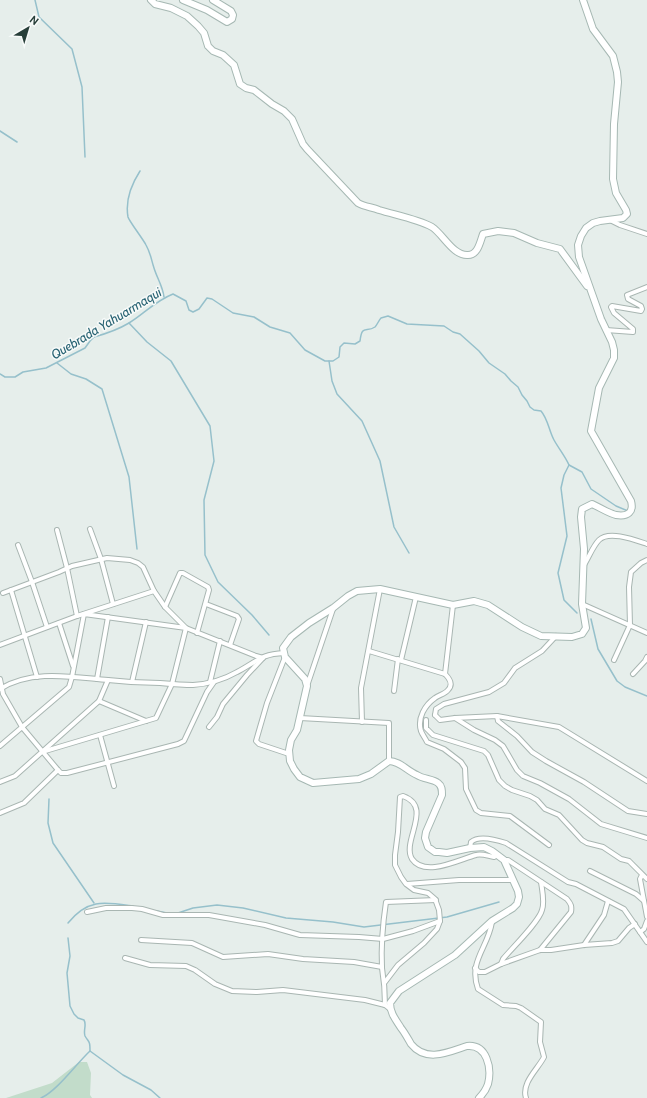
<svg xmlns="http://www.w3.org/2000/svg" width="647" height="1098" font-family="Cabin,sans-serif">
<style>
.green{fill:#c2dcca}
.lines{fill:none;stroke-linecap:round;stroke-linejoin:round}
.stream{stroke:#96c0cb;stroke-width:1.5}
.street-casing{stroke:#a9b6b2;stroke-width:6}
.secondary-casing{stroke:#a6b8b3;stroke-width:8}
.street{stroke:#fff;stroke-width:4}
.secondary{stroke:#fff;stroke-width:6}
.labels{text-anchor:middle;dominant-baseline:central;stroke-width:3;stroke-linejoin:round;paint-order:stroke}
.water-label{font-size:13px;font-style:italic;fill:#286373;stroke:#f7faf9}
</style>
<rect width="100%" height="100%" fill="#e6eeeb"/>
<polygon class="green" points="79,1062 87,1062 91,1073 90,1095 92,1098 6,1098 52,1083"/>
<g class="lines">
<g class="stream">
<polyline points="35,0 39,17 72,49 82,87 85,157"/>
<polyline points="0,131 17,142"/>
<path d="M140 171C131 185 125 200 128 217 129 221 143 239 146 245 151 254 151 259 154 268 157 278 163 287 164 297"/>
<polyline points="129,323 147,342 171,361 210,426 214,461 204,500 205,555 218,582 252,615 269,635"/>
<polyline points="329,361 332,381 337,394 362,421 380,461 394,527 409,553"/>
<polyline points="57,363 71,374 86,379 102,389 129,477 137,549"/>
<path d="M0 374 5 377H15L23 372 46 368 85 348 90 341 94 337C105 334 119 329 129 323 144 314 155 301 173 294L186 301 189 310 193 312 199 309 207 298 212 299 233 313 254 317 270 327 290 333 305 350 325 361H333L339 357 340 347 344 343 355 344 360 341C362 324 366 333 375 327 377 325 379 320 381 318L388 316 407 324 444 326 453 332 460 334 479 351 489 363 505 374 511 381 518 387 522 395 527 401 530 407 534 410 541 411C548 419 549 431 554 440 559 449 565 456 569 465L582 472 591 489 616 506 628 511"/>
<polyline points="569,465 564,475 561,488 567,536 558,573 564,600 577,613"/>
<polyline points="591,619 598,649 617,681 625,687 647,696"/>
<polyline points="49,799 48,823 53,843 94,903"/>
<polyline points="157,911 167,913"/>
<polyline points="178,913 193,908 217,905 243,908 286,918 333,922 364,927 447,917 499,902"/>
<path d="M68 923C88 898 105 902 133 906"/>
<polyline points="90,1051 123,1075 151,1090 160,1098"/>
<path d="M41 1098C57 1091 76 1064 90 1051 90 1040 89 1043 85 1036 83 1030 87 1025 84 1020L78 1018 74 1014 70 1006 67 973 70 956 68 938"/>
</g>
<defs>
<g id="street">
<polyline points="610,220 620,225 647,234"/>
<polyline points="606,330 633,332 633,329 614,313 611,307 612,306 641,311 642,309 641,306 628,299 627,295 647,287"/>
<polyline points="90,529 101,559 113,604"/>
<polyline points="57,530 67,568 77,616"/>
<polyline points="18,545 32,582 47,627"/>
<path d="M584 565C589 557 593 546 599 540 609 530 635 540 647 544"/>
<polyline points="11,590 37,677"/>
<polyline points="3,593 59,572 72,566 107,558 130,560 138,563 143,567 154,591 165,607 186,628 256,656 263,658"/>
<polyline points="206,604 237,616 239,619 230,645"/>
<polyline points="582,604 647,633"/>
<polyline points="165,607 180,573 183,573 208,587 209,590 197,633"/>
<polyline points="59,623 73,666"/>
<polyline points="0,645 77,616 154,591"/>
<path d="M369 651 445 674C449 678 454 684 448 690 445 694 439 695 435 698 425 705 417 718 421 731 422 734 425 738 427 742L444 749 461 762 465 768 466 789 476 810 481 813 510 816 549 845"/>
<polyline points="285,657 267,703 256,741 259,744 289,754"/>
<polyline points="401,660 416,597"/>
<polyline points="614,660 630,625 629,587 631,572 641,563 647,560"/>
<polyline points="445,674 453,605"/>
<polyline points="633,674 645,661 647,657"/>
<polyline points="0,679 3,694 22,727 58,770 61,773 67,773 178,744 184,741 207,692 214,682"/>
<polyline points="97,679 108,617"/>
<polyline points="132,682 146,622"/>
<polyline points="210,682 220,641"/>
<polyline points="307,686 333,609"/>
<path d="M0 689C32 669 72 677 108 680 125 682 142 683 160 683 171 684 182 685 193 685 209 684 223 680 237 672 256 662 261 654 284 653"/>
<polyline points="394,691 398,659"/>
<polyline points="99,701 146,721"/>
<polyline points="435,715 440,720 455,718 497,716 559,727 647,781"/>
<polyline points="435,715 436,709 444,704 489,692 504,683 515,668 542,651 556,636"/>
<polyline points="497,716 498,721 517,736 532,752 546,761 584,782 628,811 647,814"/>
<polyline points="300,718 389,723 389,761"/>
<polyline points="455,718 474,730 495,740 503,746 517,770 523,776 540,783 569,799 601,824 647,838"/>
<polyline points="426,720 426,728 433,735 484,751 488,755 499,780 505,786 512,790 530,796 537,800 545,809 559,815 582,840 587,843 603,847 621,859 629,861 647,879"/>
<polyline points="362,722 361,688 380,589"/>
<polyline points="209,727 217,717 223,704 247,675 263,658"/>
<polyline points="100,735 114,786"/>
<polyline points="0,746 69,687 72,677 84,614 186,628 172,684 156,718 42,752"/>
<polyline points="0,782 15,776 99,701 108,680"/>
<polyline points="0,813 24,803 58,770"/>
<path d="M470 848 471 842C479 835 497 840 506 843L568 882 576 884 624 909 647 942"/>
<path d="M504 860H508L567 899C571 904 572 906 571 912L540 950"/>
<polyline points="590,871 636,894 644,901"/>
<polyline points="642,875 640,879 647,917"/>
<polyline points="407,884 459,880 513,880"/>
<polyline points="87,912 106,908 132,908 142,909 163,915 209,915 265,925 300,935 359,937 383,939 413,931 440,921"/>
<path d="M492 922C488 948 468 961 478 989L503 1005 516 1006 521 1008 541 1022 540 1042 544 1057C538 1069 521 1083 526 1098"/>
<polyline points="640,932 644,929 647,921"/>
<polyline points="141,940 192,943 223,957 268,954 303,959 354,962 382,967"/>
<polyline points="584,945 604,915 608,901"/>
<polyline points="125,958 150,965 186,966 195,970 215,984 232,991 257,992 283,990 365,1000 385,1005 390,1009"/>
<path d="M501 964 503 959C512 948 539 922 542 910 545 902 542 890 541 882"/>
<polyline points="475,968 479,972 485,972 501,964 540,950 551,950 584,945 612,943 618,941 629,928 635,924"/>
<path d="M385 982 398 965 424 943 437 929 440 921 439 910 435 899 428 893 414 890 406 884 401 877 395 865V855L398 832 400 797 403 796C434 807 401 841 412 859 425 878 460 859 476 855 481 853 488 856 494 857L497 855"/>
<path d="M385 1005C385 992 384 980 382 968 381 948 383 922 386 902L436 900"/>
</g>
<g id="secondary">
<path d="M151 0 155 4 171 8 187 16 198 26 204 33 208 46 213 51 223 55 234 65 240 84 246 88 254 90 272 104 284 111 292 119 303 144 307 149 358 203C365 207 372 207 379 210 395 215 417 219 432 227 443 234 453 256 468 255 478 255 480 242 483 234L498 231 514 233 537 243 560 249 587 286"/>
<polyline points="183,0 207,10 227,22 232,19 233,15 231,11 213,0"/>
<path d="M479 1098C483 1094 486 1090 488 1084 492 1068 487 1044 467 1046 449 1052 426 1063 411 1044 408 1039 405 1033 401 1028 396 1020 390 1013 390 1003L399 991 455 955 492 921 513 908 517 904 519 897 518 891 504 860 492 851 484 847 470 848 447 853 439 852H435L428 847 425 838 426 832 442 795C442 790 442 786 438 783 433 779 423 779 417 775 407 771 400 761 389 761L371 774 359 779 313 783 300 777 294 769 290 761 289 750 291 740 297 730 307 686 305 679 285 657 283 648 291 637 309 623 333 608 348 596 357 591 380 589 453 605 474 601 488 605 522 627 541 636 572 637 582 634 586 628 582 604 584 549 581 517 582 509 592 504C599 507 610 514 616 515 628 517 634 512 631 501L591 431 599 388 614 358V350L612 342 601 319 579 257 578 245 581 236 586 228 593 223 600 221 623 218 627 214 626 210 616 193 613 179 614 124 618 82 617 72 613 56 593 29 583 0"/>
</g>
</defs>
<use href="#street" class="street-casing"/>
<use href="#secondary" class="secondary-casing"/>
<use href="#street" class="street"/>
<use href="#secondary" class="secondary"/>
</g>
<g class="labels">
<g class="water-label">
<text transform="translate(106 323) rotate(-31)">Quebrada Yahuarmaqui</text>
</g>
</g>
<g transform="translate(28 28) rotate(38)" stroke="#f7faf9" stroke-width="3" paint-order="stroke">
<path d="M0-3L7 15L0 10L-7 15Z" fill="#273e39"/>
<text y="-6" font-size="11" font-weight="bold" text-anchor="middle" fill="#273e39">N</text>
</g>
</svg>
